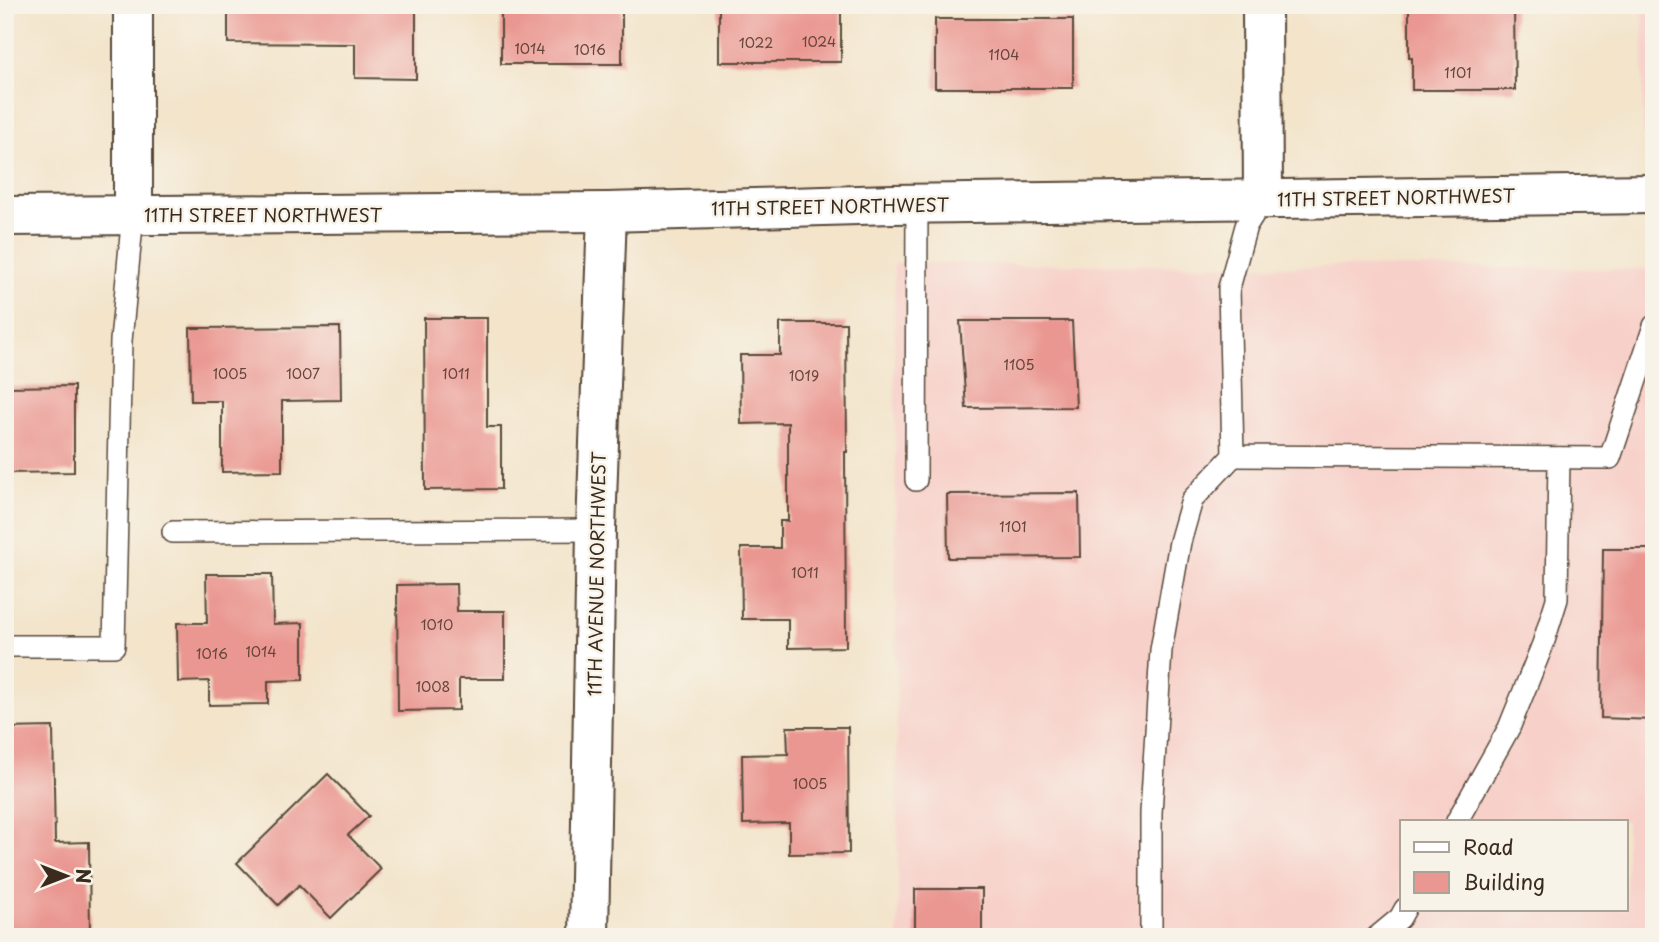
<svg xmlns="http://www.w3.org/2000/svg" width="1659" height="942" font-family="'Playpen Sans',sans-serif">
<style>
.built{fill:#f7d0c9;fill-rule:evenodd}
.building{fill:#ea9791}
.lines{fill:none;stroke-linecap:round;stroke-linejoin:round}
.lane-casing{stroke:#574638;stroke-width:24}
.street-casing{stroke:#574638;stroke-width:42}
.lane{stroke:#fff;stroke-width:21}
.street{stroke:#fff;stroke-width:38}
.labels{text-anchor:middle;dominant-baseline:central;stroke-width:5;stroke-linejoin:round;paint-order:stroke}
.number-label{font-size:14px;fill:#67453b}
.street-label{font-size:18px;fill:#3b2a1e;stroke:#f7f3e8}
</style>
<rect width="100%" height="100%" fill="#f7f3e8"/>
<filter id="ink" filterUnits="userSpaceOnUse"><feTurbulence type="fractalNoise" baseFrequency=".0143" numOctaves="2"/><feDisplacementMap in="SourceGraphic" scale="14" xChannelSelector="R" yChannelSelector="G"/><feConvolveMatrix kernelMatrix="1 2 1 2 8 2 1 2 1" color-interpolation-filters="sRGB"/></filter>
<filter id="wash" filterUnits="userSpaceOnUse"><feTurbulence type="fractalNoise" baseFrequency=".00686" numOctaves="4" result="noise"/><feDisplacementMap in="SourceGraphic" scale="28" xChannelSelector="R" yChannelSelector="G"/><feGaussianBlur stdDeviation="1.57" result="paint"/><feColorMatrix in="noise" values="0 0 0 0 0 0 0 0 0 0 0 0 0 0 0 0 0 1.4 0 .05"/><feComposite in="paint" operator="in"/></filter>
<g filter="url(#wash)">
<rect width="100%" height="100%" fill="#f3e4ca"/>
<g class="built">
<polygon points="1643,5 1654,5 1654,134 1643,135"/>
<path d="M894 263 1654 269V937H898ZM1402 821H1626V909H1402Z"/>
</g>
<g id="blocks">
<g class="building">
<polygon points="228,5 416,5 416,79 355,78 355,44 228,43"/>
<rect x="501" y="5" width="121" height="59"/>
<rect x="719" y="5" width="122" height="57"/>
<polygon points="1409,5 1514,5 1515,90 1412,90 1412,58 1409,58"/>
<rect x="935" y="19" width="138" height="69"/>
<polygon points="424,318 487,318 487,427 501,427 501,489 425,490"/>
<polygon points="960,321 1072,321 1076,407 966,408"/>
<polygon points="780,323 846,323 847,452 845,452 846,647 788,648 788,619 742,619 741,548 780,548 780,521 788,521 788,423 741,424 740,355 780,355"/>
<polygon points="340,327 341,400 282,401 282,471 222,472 222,401 191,401 190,328"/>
<polygon points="74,386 74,472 5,473 5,387"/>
<polygon points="1079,493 1080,557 948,558 947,494"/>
<polygon points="1603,549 1654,549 1654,720 1601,718"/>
<polygon points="206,574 272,574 273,624 303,623 303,680 268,681 268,704 209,705 209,681 178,682 177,623 207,623"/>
<polygon points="456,584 457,611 505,611 505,679 459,679 459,710 398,711 397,585"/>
<polygon points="53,727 55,843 89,842 90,937 5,937 5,728"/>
<polygon points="787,727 848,727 849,853 789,854 789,823 743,824 742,755 788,754"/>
<polygon points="328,774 369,816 348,835 381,869 331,918 299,885 278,905 237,863"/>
<rect x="915" y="889" width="67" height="48"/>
</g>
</g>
</g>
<g filter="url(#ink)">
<use href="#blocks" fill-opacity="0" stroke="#574638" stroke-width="2"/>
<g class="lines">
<defs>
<g id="lane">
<polyline points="1263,199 1246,226 1229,288 1233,456 1610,458 1654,326"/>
<polyline points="916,480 917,204"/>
<polyline points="173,532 596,530"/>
<polyline points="5,646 114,646 121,341 133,214"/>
<polyline points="1457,821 1509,728 1543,644 1557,599 1559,458"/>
<polyline points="1151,937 1151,813 1161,650 1180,542 1192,500 1233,456"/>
<polyline points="1377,937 1400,918 1405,909"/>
</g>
<g id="street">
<polyline points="1262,5 1263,199"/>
<polyline points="133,214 133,5"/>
<polyline points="5,216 607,212 893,204 1654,194"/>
<polyline points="589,937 596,530 607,212"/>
</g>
</defs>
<use href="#lane" class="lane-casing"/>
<use href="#street" class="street-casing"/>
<use href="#lane" class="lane"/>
<use href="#street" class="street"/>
</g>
</g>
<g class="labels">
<g class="number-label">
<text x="819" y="41">1024</text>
<text x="756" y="42">1022</text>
<text x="530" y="48">1014</text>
<text x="590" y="49">1016</text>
<text x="1004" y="54">1104</text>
<text x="1458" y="72">1101</text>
<text x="1019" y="364">1105</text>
<text x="230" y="373">1005</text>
<text x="303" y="373">1007</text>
<text x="456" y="373">1011</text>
<text x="804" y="375">1019</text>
<text x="1013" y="526">1101</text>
<text x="805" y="572">1011</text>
<text x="437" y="624">1010</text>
<text x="261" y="651">1014</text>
<text x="212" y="653">1016</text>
<text x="433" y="686">1008</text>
<text x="810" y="783">1005</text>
</g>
<g class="street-label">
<text transform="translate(1396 197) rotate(-1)">11TH STREET NORTHWEST</text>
<text transform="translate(830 206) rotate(-1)">11TH STREET NORTHWEST</text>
<text x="263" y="214">11TH STREET NORTHWEST</text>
<text transform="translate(596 574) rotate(-89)">11TH AVENUE NORTHWEST</text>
</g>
</g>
<rect width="1659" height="942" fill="none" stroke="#f7f3e8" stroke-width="28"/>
<rect x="1400" y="820" width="228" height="91" fill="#f7f3e8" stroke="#aca397" stroke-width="2"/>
<rect x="1414" y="842" width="35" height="10" fill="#ffffff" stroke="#aca397" stroke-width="2"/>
<text x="1463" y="855" font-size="21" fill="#3b2a1e">Road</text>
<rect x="1414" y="872" width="35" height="21" fill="#ea9791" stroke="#aca397" stroke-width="2"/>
<text x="1463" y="890" font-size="21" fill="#3b2a1e">Building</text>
<g transform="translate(66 876) rotate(90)" stroke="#f7f3e8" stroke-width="5" paint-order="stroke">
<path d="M0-5L12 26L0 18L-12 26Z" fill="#3b2a1e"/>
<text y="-10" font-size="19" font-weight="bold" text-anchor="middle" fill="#3b2a1e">N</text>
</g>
</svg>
